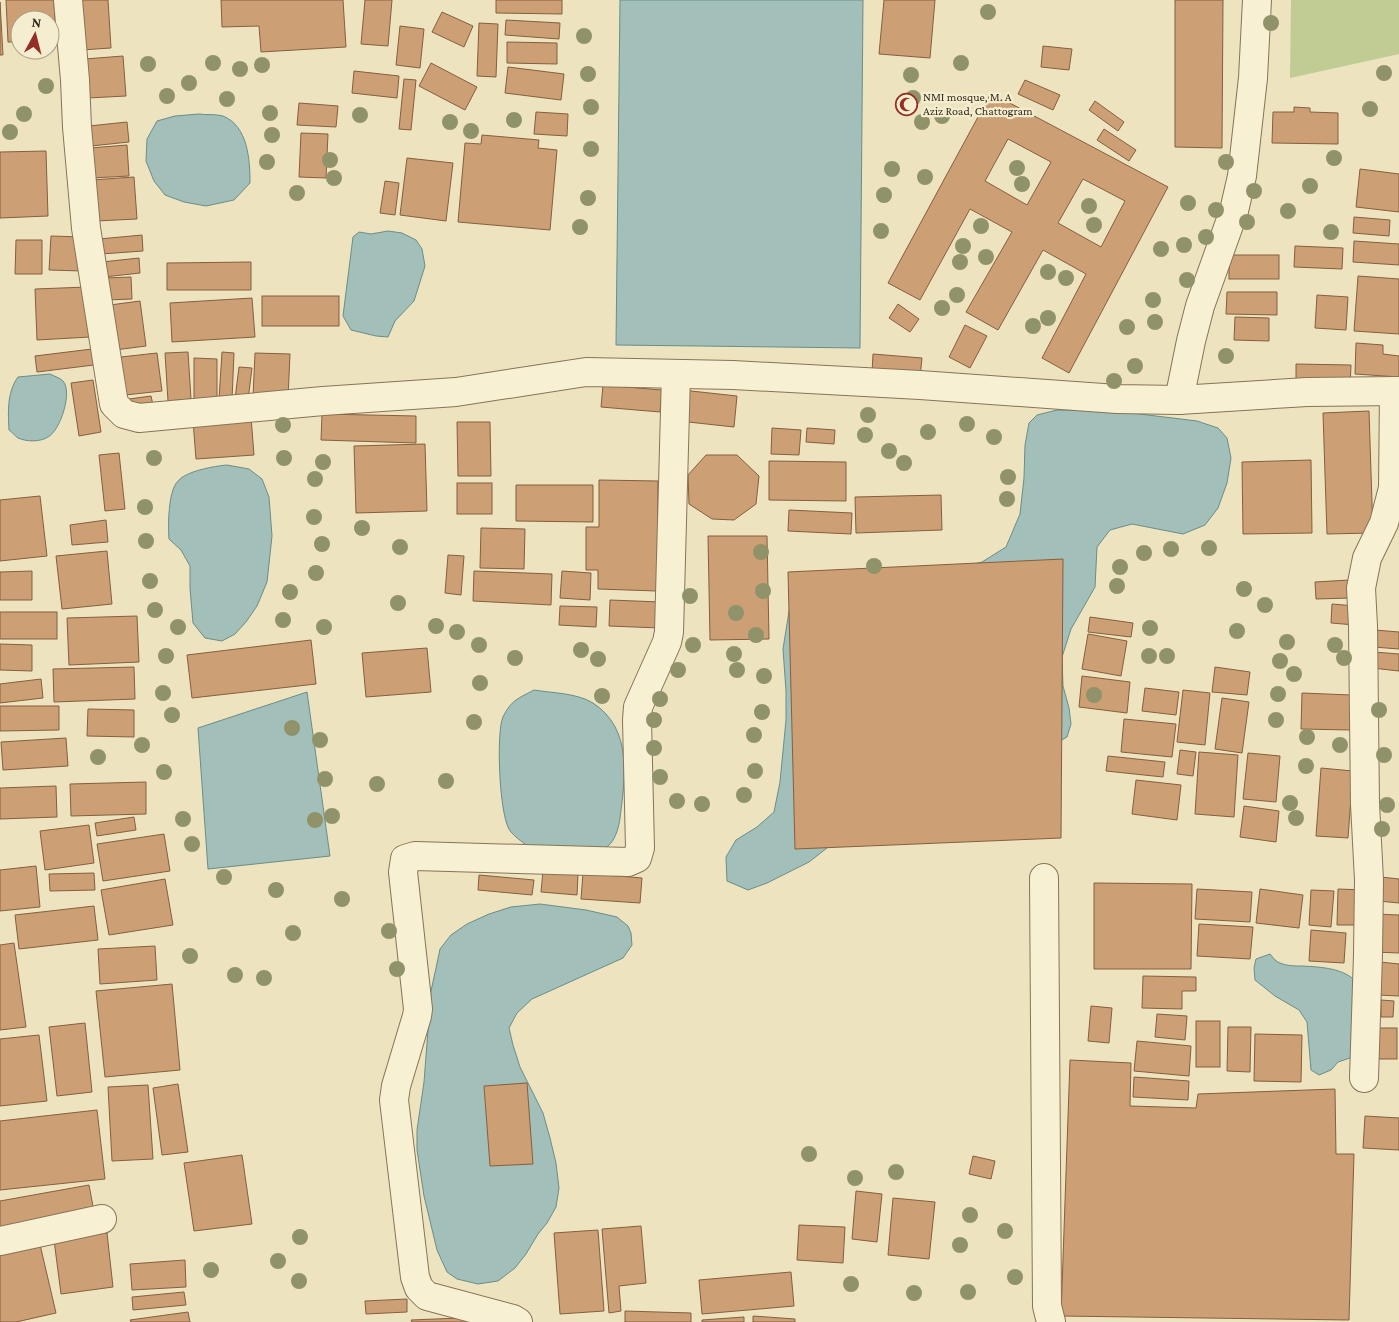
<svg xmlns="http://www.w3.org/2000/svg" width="1399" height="1322" font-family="'Crimson Pro',serif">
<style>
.green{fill:#c1cb94}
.water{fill:#a2bfb9;stroke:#6a8d87}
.building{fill:#cc9f75;stroke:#855f3e;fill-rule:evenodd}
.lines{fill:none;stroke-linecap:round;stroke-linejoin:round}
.minor-casing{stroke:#867458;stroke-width:30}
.minor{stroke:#f8f0d2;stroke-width:28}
.tree{fill:#909369}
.labels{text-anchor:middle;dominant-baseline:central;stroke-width:4.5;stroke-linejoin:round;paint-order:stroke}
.poi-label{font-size:12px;fill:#352a1c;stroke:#f5edcf;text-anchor:start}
</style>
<rect width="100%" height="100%" fill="#ede3bf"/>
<polygon class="green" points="1291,0 1399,0 1399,54 1290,78"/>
<g class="water">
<polygon points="620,0 863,0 860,348 616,345"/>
<path d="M199 114C206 115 216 114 223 116 248 126 250 160 250 183L234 200 206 206 184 202 165 195 154 181 146 161 147 139 157 121 175 116Z"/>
<polygon points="388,231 402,233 416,240 422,249 425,266 414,301 395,321 388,337 376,336 351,330 343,316 353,237 359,232 371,234"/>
<path d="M50 374C54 376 60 378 63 381 73 392 60 431 48 437 40 442 27 442 18 438 15 436 12 432 9 430 8 412 7 392 18 377Z"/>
<polygon points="1057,410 1115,411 1197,421 1218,428 1227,438 1231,458 1227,483 1218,508 1205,525 1183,534 1132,524 1110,530 1097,547 1095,587 1071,629 1062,657 1063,686 1069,708 1071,724 1067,737 1053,745 836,841 809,862 767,883 748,890 727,881 726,857 736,840 757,827 774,812 780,782 786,720 786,691 783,649 791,599 955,569 982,562 1006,547 1020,514 1024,478 1025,445 1029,423 1037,415"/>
<path d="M227 465 249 469 262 479 269 497 272 536 267 582 257 606 246 622 235 634 222 641 205 638 193 623 190 588V566L181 550 169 539C168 525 168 491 178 481 186 471 215 466 227 465Z"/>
<path d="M534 690C552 693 577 693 593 703 633 729 625 778 620 818 619 826 616 837 611 843 608 847 597 854 592 855 585 856 550 854 543 852 531 849 519 841 511 832 499 820 496 732 503 717 511 700 519 698 534 690Z"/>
<polygon points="307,692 330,856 208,869 198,728"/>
<polygon points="540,904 586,910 617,917 628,926 631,933 632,945 623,958 532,999 517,1013 509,1028 513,1045 520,1067 543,1113 550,1138 556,1163 559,1188 556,1207 547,1223 538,1234 526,1254 515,1268 498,1281 478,1284 457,1279 447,1272 437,1250 424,1196 417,1150 417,1130 424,1082 431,991 436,968 440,949 451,935 467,924 489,914 511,907"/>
<path d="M1270 954C1272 956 1273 958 1275 960 1282 966 1294 966 1302 966 1321 967 1345 968 1357 983V1050L1350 1058 1338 1062 1331 1070 1319 1075 1311 1070 1307 1022 1299 1010 1275 996 1255 980 1254 968 1256 959Z"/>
</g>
<g class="building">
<polygon points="6,0 54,0 56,40 50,41 50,20 20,20 20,42 8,42"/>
<polygon points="77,0 108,0 111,48 81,50"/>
<polygon points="221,0 343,0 346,47 261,52 259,26 222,27"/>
<polygon points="365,0 392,0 388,46 361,44"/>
<polygon points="496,0 562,0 562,14 496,13"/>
<polygon points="884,0 935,0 930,58 879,54"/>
<polygon points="1175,0 1223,0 1222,148 1175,147"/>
<polygon points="0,2 3,55 0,55"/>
<polygon points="442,12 473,26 464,47 432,32"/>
<polygon points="506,20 560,23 559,39 505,35"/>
<polygon points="479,23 498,24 496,77 477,76"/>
<polygon points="400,26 424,29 420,68 396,65"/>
<polygon points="507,42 557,43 557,64 507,63"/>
<polygon points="1043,46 1072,49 1069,70 1041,67"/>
<polygon points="123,56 126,96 88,98 85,59"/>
<polygon points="431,63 477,87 465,110 419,86"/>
<polygon points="508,67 564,74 561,100 505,93"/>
<polygon points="354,71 399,76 397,98 352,93"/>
<polygon points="404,79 416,80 411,130 399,129"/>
<polygon points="1025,80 1060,95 1053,110 1018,94"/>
<path d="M991 93 1168 187 1069 373 1042 358 1086 274 1043 250 998 330 966 312 1012 232 970 209 920 300 888 283ZM1008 139 1051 162 1027 205 985 181ZM1083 179 1125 201 1101 247 1058 223Z"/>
<polygon points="1095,101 1124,122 1118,131 1089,110"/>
<polygon points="299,103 338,106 336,127 297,125"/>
<polygon points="1294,107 1310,108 1310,112 1338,113 1338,144 1272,143 1273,112 1294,112"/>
<polygon points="536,112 568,114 567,136 534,134"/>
<polygon points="127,122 129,142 91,146 89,126"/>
<polygon points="1104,129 1136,150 1129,161 1097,140"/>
<polygon points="301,133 328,134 326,178 299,177"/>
<polygon points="482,135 539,140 538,148 557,150 550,230 458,222 465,143 481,144"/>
<polygon points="127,145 129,176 92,178 90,148"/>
<polygon points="46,151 48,216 0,218 0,152"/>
<polygon points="407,158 453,163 446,221 400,215"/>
<polygon points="1360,169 1399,174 1399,212 1356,207"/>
<polygon points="134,177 137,219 96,221 92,180"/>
<polygon points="385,181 399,183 395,215 380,213"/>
<polygon points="1354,217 1390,220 1389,236 1353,233"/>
<polygon points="142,235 143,251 101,254 99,239"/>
<polygon points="51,236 83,237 82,271 49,270"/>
<polygon points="16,240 42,240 42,274 15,274"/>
<polygon points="1354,241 1399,244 1399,265 1353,262"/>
<polygon points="1295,246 1343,248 1342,269 1294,267"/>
<rect x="1229" y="255" width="50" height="24"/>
<polygon points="139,258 140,273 104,277 102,262"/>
<polygon points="251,262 251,290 167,290 167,263"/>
<polygon points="1358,276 1399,279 1399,334 1354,331"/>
<polygon points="131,277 132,299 106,300 105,278"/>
<polygon points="87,287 90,337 37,340 35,289"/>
<polygon points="1227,292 1277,292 1277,315 1226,314"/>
<polygon points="1317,295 1348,297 1346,330 1315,328"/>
<rect x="262" y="296" width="77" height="30"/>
<polygon points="252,298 255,337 172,342 170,303"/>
<polygon points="140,301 146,346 115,350 110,305"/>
<polygon points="898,304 919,319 910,332 889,318"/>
<polygon points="1235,317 1269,318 1269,341 1234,340"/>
<polygon points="965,325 987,336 970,368 949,357"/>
<polygon points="1356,343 1383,345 1383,354 1399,356 1399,377 1355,374"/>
<polygon points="92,349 94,365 37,372 35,356"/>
<polygon points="188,352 191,399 168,401 165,353"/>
<polygon points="222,352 234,353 232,400 219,399"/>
<polygon points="157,353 162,391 125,395 121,357"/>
<polygon points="255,353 290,354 288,398 253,397"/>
<polygon points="873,354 922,358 920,377 872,373"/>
<polygon points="194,358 217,359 217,402 194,402"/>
<polygon points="1296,364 1351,365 1350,389 1296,388"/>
<polygon points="239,367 252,368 248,400 235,399"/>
<polygon points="93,380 101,432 79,436 71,383"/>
<polygon points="603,385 662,390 660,412 601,407"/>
<polygon points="682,390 737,396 734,427 679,421"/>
<polygon points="151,396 153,405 130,409 129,399"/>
<polygon points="1369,411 1373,533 1327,534 1323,413"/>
<polygon points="322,414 416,416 416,443 321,440"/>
<polygon points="251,417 254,455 196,459 193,421"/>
<polygon points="457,422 490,422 491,476 458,476"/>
<polygon points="772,428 801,430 799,455 771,454"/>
<polygon points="807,428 835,430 834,444 806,442"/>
<polygon points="425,444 427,511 356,513 354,446"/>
<polygon points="119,453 125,509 105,511 99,455"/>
<polygon points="706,455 737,455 759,476 756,504 734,520 712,519 689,504 688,475"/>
<polygon points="1311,460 1312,533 1243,534 1242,462"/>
<polygon points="769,461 846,462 846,501 769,500"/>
<polygon points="599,480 658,481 657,591 598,589 598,570 586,570 586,527 599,527"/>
<rect x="457" y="483" width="35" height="31"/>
<polygon points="516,485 593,485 593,522 516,521"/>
<polygon points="941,495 942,530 856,533 855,497"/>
<polygon points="40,496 47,556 0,561 0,500"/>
<polygon points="789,510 852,513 851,534 788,531"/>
<polygon points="106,520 108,542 72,545 70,525"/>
<polygon points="481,528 525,529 524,569 480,568"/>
<polygon points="708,536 767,536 769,639 710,640"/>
<polygon points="107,551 112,604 62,609 56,556"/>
<polygon points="448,555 464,556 461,595 445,593"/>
<polygon points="1063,559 1061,838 795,849 788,572"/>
<polygon points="32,571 32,600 0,600 0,572"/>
<polygon points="474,571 552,574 551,605 473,601"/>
<polygon points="562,571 591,573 590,600 560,598"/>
<polygon points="1349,580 1350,598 1316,599 1315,582"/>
<polygon points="610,600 661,602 660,628 609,626"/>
<polygon points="1332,604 1356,606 1355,625 1331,623"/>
<polygon points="560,606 597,607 596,627 559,625"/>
<rect x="0" y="612" width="57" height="27"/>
<polygon points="137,616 139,662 69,665 67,618"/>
<polygon points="1090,617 1133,623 1131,637 1088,632"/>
<polygon points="1375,630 1399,632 1399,649 1373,647"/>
<polygon points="1088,634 1127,641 1121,676 1082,669"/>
<polygon points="311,640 316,684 192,698 187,655"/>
<polygon points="0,644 32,645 32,671 0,670"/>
<polygon points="427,648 431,692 366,697 362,653"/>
<polygon points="1374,652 1399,654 1399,671 1372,668"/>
<polygon points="134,667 135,699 54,702 53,669"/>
<polygon points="1215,667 1250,672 1247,695 1212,692"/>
<polygon points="1082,676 1130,682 1127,713 1079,707"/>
<polygon points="41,679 43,698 0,703 0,684"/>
<polygon points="1145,688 1179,692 1176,715 1142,711"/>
<polygon points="1183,690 1210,693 1205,745 1177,742"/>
<polygon points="1302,693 1351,695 1350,730 1301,729"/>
<polygon points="1222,698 1249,702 1242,753 1215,749"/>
<polygon points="0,706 59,706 59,730 0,731"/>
<polygon points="88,709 134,710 134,737 87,736"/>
<polygon points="1124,719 1176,724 1172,757 1121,752"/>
<polygon points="66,738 68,766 3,770 1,742"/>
<polygon points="1180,750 1196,752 1193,776 1177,774"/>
<polygon points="1199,752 1238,755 1234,817 1195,814"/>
<polygon points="1248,753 1280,756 1276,802 1243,799"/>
<polygon points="1108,756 1165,762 1163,777 1106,771"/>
<polygon points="1321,768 1353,771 1348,838 1316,836"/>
<polygon points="1136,780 1181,785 1177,820 1132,814"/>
<polygon points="146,782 146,814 71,816 70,784"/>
<polygon points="56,786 57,817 0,819 0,788"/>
<polygon points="1244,806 1279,811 1276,842 1240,837"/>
<polygon points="134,817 136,830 97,836 95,823"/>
<polygon points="89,825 94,863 45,870 40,831"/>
<polygon points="164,834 170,871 103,881 97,844"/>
<polygon points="36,866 40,907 0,911 0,870"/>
<polygon points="543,871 578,874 577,895 541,892"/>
<polygon points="94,873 95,890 50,891 49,874"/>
<polygon points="583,873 642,878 640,903 581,899"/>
<polygon points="479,875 534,880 532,895 478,890"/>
<polygon points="1381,877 1399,879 1399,903 1378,901"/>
<polygon points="165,879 173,925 109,935 101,890"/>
<polygon points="1094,883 1192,884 1191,969 1094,969"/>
<polygon points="1197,889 1252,892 1250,922 1195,919"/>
<polygon points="1260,889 1303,895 1299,928 1256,923"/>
<polygon points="1338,889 1365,890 1365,925 1337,925"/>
<polygon points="1311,890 1334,891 1331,927 1309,925"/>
<polygon points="94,906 98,940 19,949 15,915"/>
<polygon points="1375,914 1399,915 1399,953 1374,952"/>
<polygon points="1199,924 1253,927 1250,959 1197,956"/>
<polygon points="1311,930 1346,933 1344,963 1309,961"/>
<polygon points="14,943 26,1027 0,1030 0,945"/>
<polygon points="155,946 157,980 100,984 98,949"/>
<polygon points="1380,962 1399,964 1399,996 1378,995"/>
<polygon points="1143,976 1196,977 1196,991 1182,991 1182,1009 1142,1008"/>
<polygon points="172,984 180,1070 105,1077 96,991"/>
<polygon points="1381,1000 1394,1001 1393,1017 1381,1017"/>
<polygon points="1091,1006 1112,1008 1109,1043 1088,1041"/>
<polygon points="1157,1014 1187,1016 1185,1040 1155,1037"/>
<rect x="1196" y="1021" width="24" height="46"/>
<polygon points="85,1023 92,1092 57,1096 49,1027"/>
<polygon points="1228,1027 1251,1027 1250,1072 1227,1071"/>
<rect x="1373" y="1028" width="24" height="31"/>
<polygon points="1255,1034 1302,1035 1301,1082 1254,1081"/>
<polygon points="39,1035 47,1101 0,1106 0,1039"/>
<polygon points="1137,1041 1191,1046 1189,1076 1134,1071"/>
<polygon points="1070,1060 1131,1063 1130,1106 1196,1108 1198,1094 1335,1089 1336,1154 1354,1154 1349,1320 1061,1316"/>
<polygon points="1134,1077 1189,1081 1188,1100 1133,1097"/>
<polygon points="527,1083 533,1164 490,1166 484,1086"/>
<polygon points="178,1084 188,1152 162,1155 153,1088"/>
<polygon points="148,1085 153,1159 112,1161 108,1087"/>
<polygon points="97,1110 105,1179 0,1190 0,1121"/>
<polygon points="1365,1116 1399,1118 1399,1150 1363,1148"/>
<polygon points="242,1155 252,1224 194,1231 184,1163"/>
<polygon points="973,1156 995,1161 991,1179 969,1174"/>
<polygon points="89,1185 95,1217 0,1234 0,1201"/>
<polygon points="856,1191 882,1194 877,1242 852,1239"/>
<polygon points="893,1198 935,1202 929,1259 888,1255"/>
<polygon points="799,1225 845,1227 843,1263 797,1260"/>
<polygon points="641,1226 646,1283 619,1286 621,1311 609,1313 602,1229"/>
<polygon points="598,1230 604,1311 560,1314 554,1233"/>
<polygon points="107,1233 113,1287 61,1294 54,1240"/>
<polygon points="38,1236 56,1313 16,1322 0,1322 0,1244"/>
<polygon points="185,1260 186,1287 132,1290 130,1264"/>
<polygon points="791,1272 794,1306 702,1314 699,1280"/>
<polygon points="184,1292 186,1305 133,1310 132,1297"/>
<polygon points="407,1299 407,1312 366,1314 365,1301"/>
<polygon points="625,1311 691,1313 691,1322 625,1322"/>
<polygon points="188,1312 190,1322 131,1322 130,1320"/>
<polygon points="753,1316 795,1319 795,1322 753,1322"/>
<polygon points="484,1317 485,1322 412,1322 411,1320"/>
<polygon points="744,1317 744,1322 702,1322 702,1320"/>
</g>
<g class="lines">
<defs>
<g id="minor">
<polyline points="68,0 75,80 77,127 86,228 114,404 124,414 139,418 323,401 456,392 586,372 733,375 920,385 1117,399 1179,400 1307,392 1399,391"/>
<polyline points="1179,400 1191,341 1200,306 1234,211 1242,176 1253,78 1257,0"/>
<polyline points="1044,878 1047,1306 1051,1322"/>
<polyline points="1364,1078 1368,954 1369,880 1365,804 1363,626 1361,588 1367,558 1384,523 1393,488 1394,391"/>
<polyline points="0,1241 102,1219"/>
<polyline points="518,1322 513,1319 427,1296 419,1288 415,1277 394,1100 396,1086 417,1016 418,1009 403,872 405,859 415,856 628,862 637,858 640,848 637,720 638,707 667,642 669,632 676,374"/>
</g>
</defs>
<use href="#minor" class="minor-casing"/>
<use href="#minor" class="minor"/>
</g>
<g class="tree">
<circle cx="988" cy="12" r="8"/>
<circle cx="1271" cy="23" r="8"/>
<circle cx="584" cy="36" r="8"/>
<circle cx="213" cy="63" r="8"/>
<circle cx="961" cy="63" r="8"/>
<circle cx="148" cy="64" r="8"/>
<circle cx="262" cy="65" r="8"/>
<circle cx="240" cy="69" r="8"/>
<circle cx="1384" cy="73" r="8"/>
<circle cx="588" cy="74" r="8"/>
<circle cx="911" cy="75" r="8"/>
<circle cx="189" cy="83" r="8"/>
<circle cx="46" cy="86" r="8"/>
<circle cx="167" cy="96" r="8"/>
<circle cx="913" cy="98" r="8"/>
<circle cx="227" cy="99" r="8"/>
<circle cx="591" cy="107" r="8"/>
<circle cx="1370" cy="109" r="8"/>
<circle cx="270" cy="113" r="8"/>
<circle cx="24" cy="114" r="8"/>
<circle cx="360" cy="115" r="8"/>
<circle cx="942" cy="116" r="8"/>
<circle cx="514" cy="120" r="8"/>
<circle cx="450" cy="122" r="8"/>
<circle cx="922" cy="122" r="8"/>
<circle cx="471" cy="131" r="8"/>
<circle cx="10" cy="132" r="8"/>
<circle cx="272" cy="135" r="8"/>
<circle cx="591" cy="149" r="8"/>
<circle cx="1334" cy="158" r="8"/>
<circle cx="330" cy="160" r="8"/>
<circle cx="267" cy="162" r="8"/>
<circle cx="1226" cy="162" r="8"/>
<circle cx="1017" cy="168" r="8"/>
<circle cx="892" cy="169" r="8"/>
<circle cx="925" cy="177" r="8"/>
<circle cx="334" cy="178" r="8"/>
<circle cx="1022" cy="184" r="8"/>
<circle cx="1310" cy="186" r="8"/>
<circle cx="1254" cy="191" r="8"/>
<circle cx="297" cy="193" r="8"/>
<circle cx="884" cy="195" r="8"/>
<circle cx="588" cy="198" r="8"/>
<circle cx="1188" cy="203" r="8"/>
<circle cx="1089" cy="206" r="8"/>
<circle cx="1216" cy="210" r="8"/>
<circle cx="1288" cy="211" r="8"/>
<circle cx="1247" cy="222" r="8"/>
<circle cx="1094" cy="225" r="8"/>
<circle cx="981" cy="226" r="8"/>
<circle cx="580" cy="227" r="8"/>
<circle cx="881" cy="231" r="8"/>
<circle cx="1331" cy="232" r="8"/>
<circle cx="1206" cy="237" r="8"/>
<circle cx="1184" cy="245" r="8"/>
<circle cx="963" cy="246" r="8"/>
<circle cx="1161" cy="249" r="8"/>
<circle cx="986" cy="257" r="8"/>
<circle cx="960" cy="262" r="8"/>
<circle cx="1048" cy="272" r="8"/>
<circle cx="1066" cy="278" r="8"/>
<circle cx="1187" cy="280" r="8"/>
<circle cx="957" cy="295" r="8"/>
<circle cx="1153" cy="300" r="8"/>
<circle cx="942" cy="308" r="8"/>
<circle cx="1048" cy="318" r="8"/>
<circle cx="1155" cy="322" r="8"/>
<circle cx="1033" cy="326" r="8"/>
<circle cx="1127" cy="327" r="8"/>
<circle cx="1226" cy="356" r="8"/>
<circle cx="1135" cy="366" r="8"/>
<circle cx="1114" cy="381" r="8"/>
<circle cx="868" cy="415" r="8"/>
<circle cx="967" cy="424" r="8"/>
<circle cx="283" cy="425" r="8"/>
<circle cx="928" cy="432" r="8"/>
<circle cx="865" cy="435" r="8"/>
<circle cx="994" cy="437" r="8"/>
<circle cx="889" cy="451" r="8"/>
<circle cx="154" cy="458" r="8"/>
<circle cx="284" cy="458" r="8"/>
<circle cx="323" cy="462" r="8"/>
<circle cx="904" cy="463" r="8"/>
<circle cx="1008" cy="477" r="8"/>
<circle cx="315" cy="479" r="8"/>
<circle cx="1007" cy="499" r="8"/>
<circle cx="145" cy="507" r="8"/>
<circle cx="314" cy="517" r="8"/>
<circle cx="362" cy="528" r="8"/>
<circle cx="146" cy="541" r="8"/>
<circle cx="322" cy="544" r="8"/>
<circle cx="400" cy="547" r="8"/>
<circle cx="1209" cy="548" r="8"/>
<circle cx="1171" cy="549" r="8"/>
<circle cx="761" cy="552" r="8"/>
<circle cx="1144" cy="553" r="8"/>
<circle cx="874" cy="566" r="8"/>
<circle cx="1120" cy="567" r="8"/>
<circle cx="316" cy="573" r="8"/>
<circle cx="150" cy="581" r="8"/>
<circle cx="1117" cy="586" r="8"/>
<circle cx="1244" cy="589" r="8"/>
<circle cx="763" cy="591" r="8"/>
<circle cx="290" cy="592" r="8"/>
<circle cx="690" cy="596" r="8"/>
<circle cx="398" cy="603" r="8"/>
<circle cx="1265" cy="605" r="8"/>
<circle cx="155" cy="610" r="8"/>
<circle cx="736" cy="613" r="8"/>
<circle cx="283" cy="620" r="8"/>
<circle cx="436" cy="626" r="8"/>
<circle cx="178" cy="627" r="8"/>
<circle cx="324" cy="627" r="8"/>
<circle cx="1150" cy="628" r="8"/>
<circle cx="1237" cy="631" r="8"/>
<circle cx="457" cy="632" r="8"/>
<circle cx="756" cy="635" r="8"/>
<circle cx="1287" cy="642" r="8"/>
<circle cx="479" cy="645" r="8"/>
<circle cx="693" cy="645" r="8"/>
<circle cx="1335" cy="645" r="8"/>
<circle cx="581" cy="650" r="8"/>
<circle cx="734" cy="654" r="8"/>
<circle cx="166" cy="656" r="8"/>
<circle cx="1149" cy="656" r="8"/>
<circle cx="1167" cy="656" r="8"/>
<circle cx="515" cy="658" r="8"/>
<circle cx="1344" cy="658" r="8"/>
<circle cx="598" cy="659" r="8"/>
<circle cx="1280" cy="661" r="8"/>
<circle cx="678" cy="670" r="8"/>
<circle cx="737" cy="670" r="8"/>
<circle cx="1294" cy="674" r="8"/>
<circle cx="764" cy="676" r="8"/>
<circle cx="480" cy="683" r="8"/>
<circle cx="163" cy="693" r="8"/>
<circle cx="1278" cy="694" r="8"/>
<circle cx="1094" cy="695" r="8"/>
<circle cx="602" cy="696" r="8"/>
<circle cx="660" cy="699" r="8"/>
<circle cx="1379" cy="710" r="8"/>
<circle cx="762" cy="712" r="8"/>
<circle cx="172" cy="715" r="8"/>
<circle cx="654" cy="720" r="8"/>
<circle cx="1276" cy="720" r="8"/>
<circle cx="474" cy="722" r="8"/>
<circle cx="292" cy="728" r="8"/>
<circle cx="754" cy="735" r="8"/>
<circle cx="1307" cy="737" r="8"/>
<circle cx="320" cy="740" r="8"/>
<circle cx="142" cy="745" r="8"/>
<circle cx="1340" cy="745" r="8"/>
<circle cx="654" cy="748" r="8"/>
<circle cx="1384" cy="755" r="8"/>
<circle cx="98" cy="757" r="8"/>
<circle cx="1306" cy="766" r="8"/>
<circle cx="755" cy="771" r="8"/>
<circle cx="164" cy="772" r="8"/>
<circle cx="660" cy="777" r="8"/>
<circle cx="325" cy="779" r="8"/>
<circle cx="446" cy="781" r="8"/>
<circle cx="377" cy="784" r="8"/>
<circle cx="744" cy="795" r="8"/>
<circle cx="677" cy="801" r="8"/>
<circle cx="1290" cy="803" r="8"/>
<circle cx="702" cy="804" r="8"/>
<circle cx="1387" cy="805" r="8"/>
<circle cx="332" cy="816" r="8"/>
<circle cx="1296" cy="818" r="8"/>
<circle cx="183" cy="819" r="8"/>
<circle cx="315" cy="820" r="8"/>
<circle cx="1382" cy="829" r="8"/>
<circle cx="192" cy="844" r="8"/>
<circle cx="224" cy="877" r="8"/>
<circle cx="276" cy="890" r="8"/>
<circle cx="342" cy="899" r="8"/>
<circle cx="389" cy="931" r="8"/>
<circle cx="293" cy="933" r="8"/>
<circle cx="190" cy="956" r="8"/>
<circle cx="397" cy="969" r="8"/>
<circle cx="235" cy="975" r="8"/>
<circle cx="264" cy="978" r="8"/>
<circle cx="809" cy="1154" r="8"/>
<circle cx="896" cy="1172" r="8"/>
<circle cx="855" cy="1178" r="8"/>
<circle cx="970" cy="1215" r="8"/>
<circle cx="1005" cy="1231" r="8"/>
<circle cx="300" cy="1237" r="8"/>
<circle cx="960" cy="1245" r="8"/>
<circle cx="278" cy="1261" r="8"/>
<circle cx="211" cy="1270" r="8"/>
<circle cx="1015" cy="1277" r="8"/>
<circle cx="299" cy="1281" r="8"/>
<circle cx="851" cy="1284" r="8"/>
<circle cx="968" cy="1292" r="8"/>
<circle cx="914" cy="1293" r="8"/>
</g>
<defs>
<symbol id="mosque-ring" viewBox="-11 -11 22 22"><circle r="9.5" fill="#f5edcf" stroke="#942f28" stroke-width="1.5"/><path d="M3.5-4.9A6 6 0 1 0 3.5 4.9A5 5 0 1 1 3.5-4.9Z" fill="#942f28"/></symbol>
</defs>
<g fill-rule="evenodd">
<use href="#mosque-ring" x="894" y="92" width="25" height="25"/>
</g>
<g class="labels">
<g class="poi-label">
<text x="923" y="97">NMI mosque, M. A<tspan x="923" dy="14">Aziz Road, Chattogram</tspan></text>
</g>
</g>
<g transform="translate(35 35) rotate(7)"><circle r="24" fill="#f5edcf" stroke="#a89f87"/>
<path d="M0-4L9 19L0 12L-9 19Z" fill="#942f28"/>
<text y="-8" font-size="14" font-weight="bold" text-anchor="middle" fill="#352a1c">N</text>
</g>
</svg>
